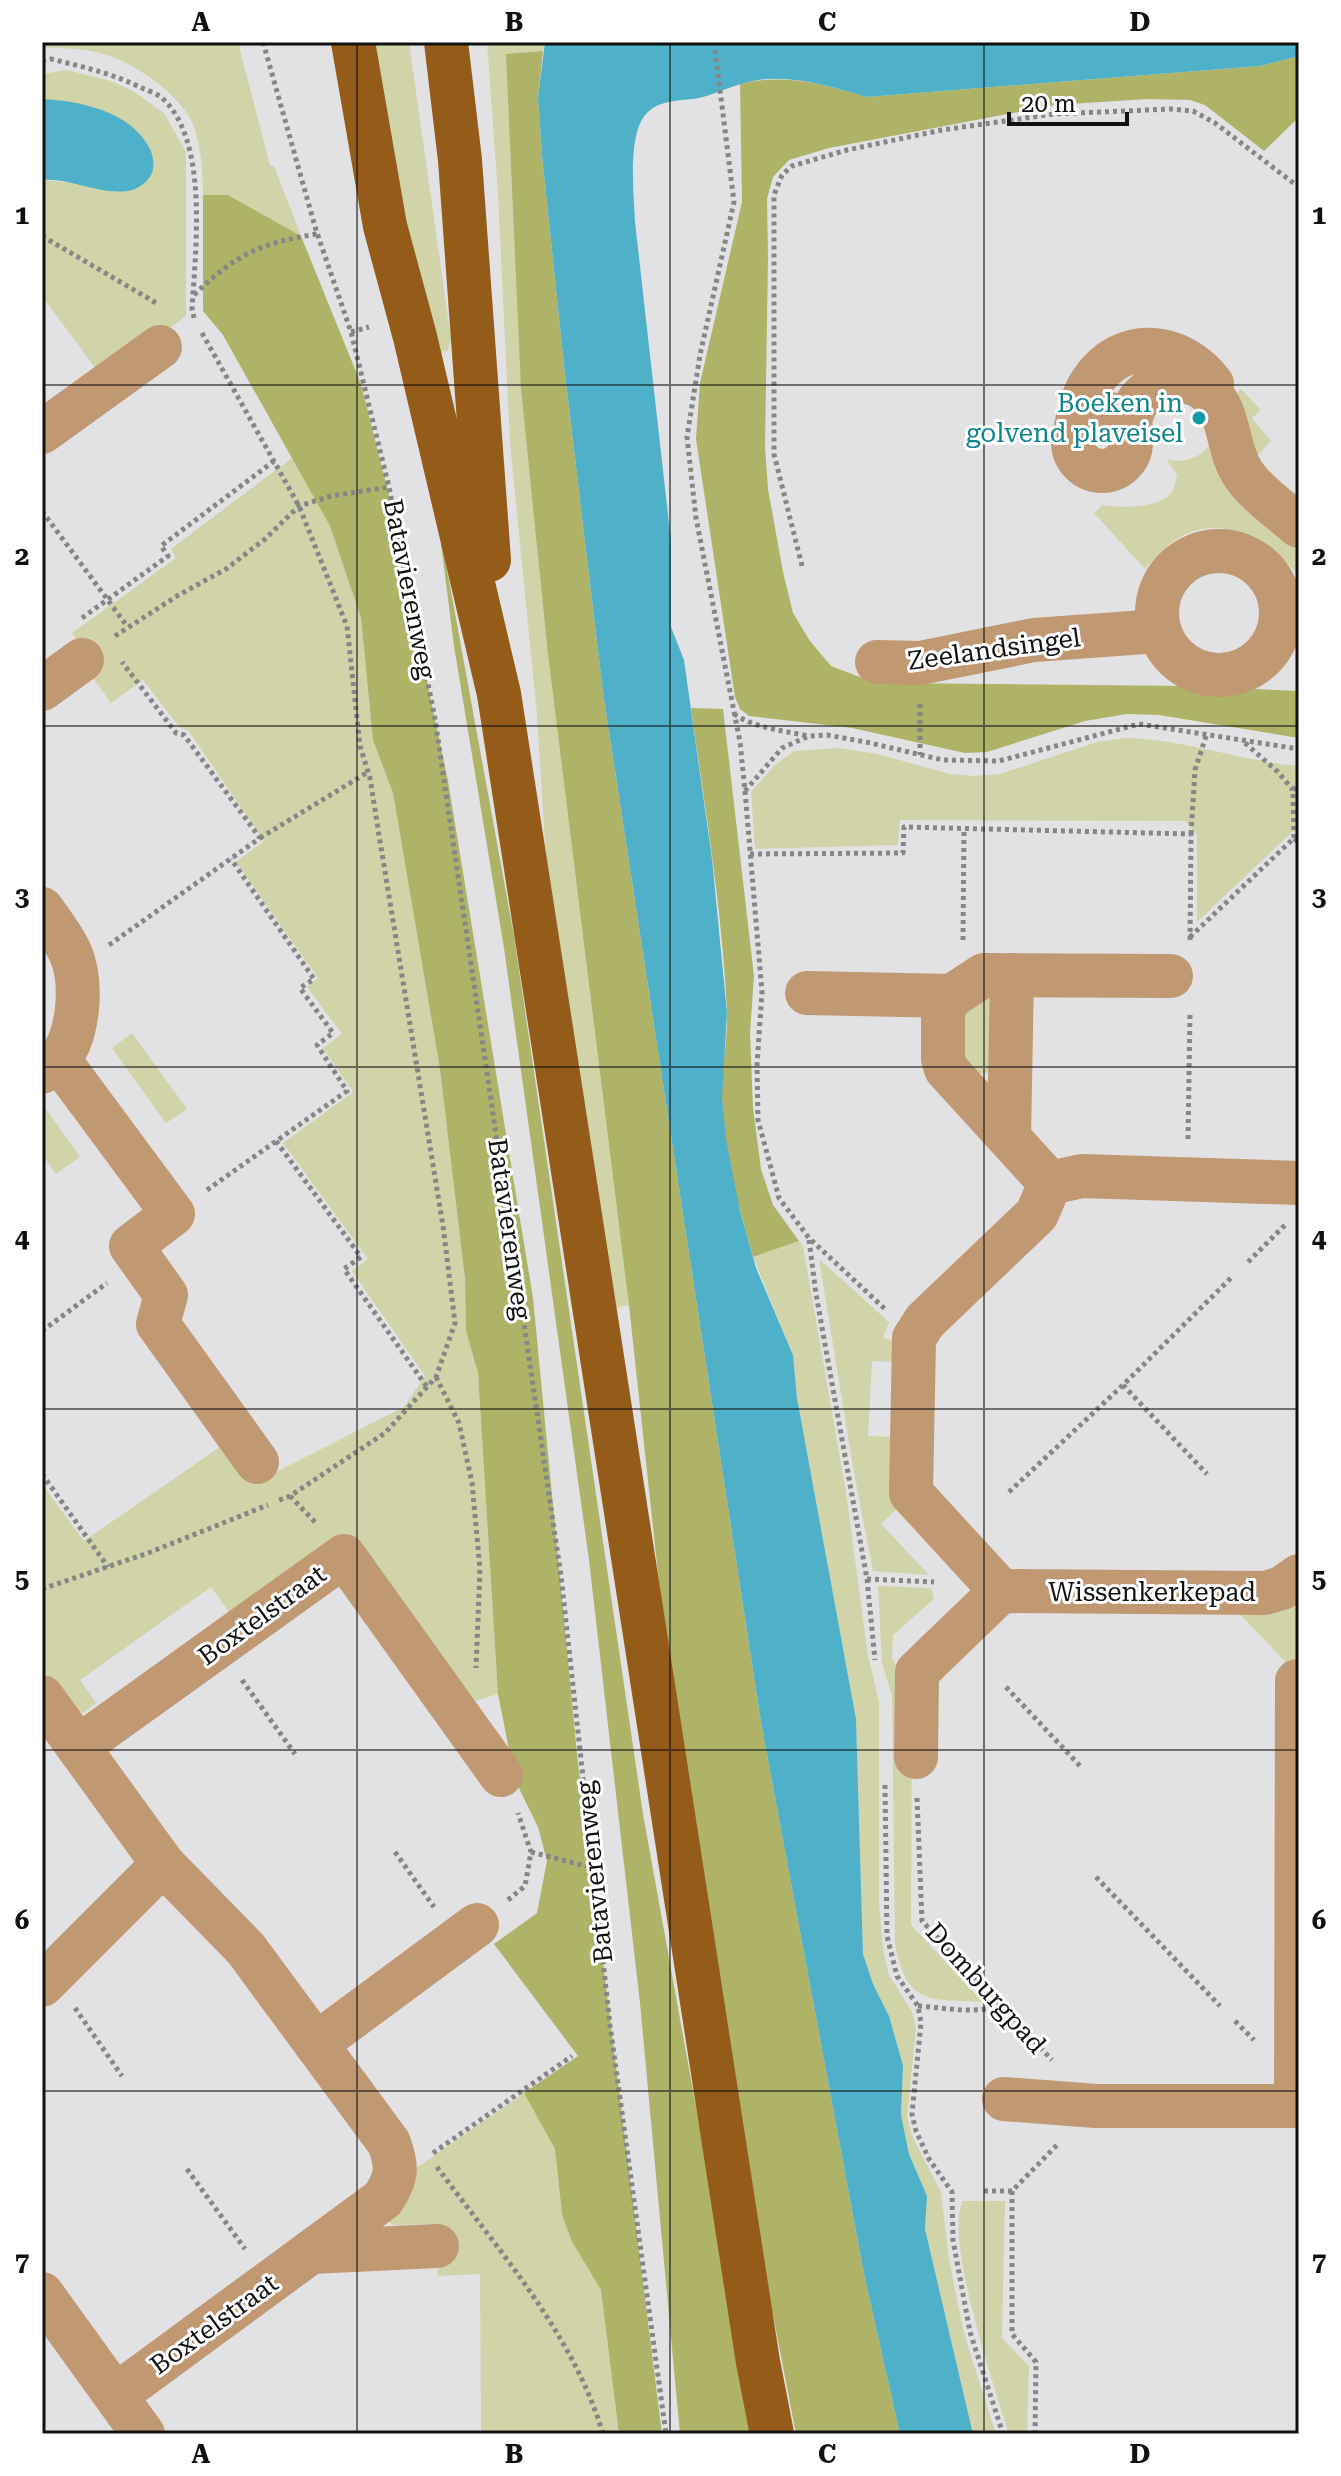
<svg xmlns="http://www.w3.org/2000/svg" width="1341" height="2476" font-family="'Roboto Serif',serif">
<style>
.green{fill:#d0d4a8}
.forest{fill:#aeb368}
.water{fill:#4eb1c9}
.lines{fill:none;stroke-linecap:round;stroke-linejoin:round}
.path{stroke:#868687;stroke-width:5;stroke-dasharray:4 4;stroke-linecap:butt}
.minor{stroke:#c09872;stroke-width:44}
.major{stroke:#945c18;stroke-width:44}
.grid{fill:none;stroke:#111;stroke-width:2;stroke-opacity:0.55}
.culture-dot{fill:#0f9aa8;stroke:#fff;stroke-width:3}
.labels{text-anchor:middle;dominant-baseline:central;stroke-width:6;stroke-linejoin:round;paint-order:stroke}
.culture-label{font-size:26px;fill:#0d838f;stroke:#fff;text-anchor:end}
.street-label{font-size:26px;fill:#111;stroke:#fff}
.neatline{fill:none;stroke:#111;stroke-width:3}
.grid-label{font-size:26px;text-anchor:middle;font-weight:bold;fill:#111}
</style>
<rect width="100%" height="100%" fill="#e2e2e4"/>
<g class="green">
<path d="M42 42H238L270 166H274L301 236 228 195H203C203 173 201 148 194 127 183 96 135 63 104 54 87 49 60 47 42 48Z"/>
<polygon points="374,42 409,42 451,339 448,350 429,355"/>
<polygon points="487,42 545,42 543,51 507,54 629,1305 610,1309 549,908 537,715 510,443 498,194"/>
<polygon points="67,70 111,81 133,91 164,113 186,152 186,316 102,377 42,296 42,180 85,184 144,140 131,127 114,115 42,99 42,74"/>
<polygon points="1241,389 1261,410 1252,418 1271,441 1252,461 1236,395"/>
<path d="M1212 442 1234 494 1299 551V575C1267 543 1223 510 1177 539 1165 546 1155 558 1145 569L1094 513 1102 505C1119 508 1159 509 1171 493 1175 489 1176 480 1177 475L1167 460C1186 463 1201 458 1212 442Z"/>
<polygon points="292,458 330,526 361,618 373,740 393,793 440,1069 465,1279 466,1331 478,1373 498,1694 458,1706 346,1545 251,1614 229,1612 211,1587 80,1680 96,1703 83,1713 75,1712 42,1668 42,1484 84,1541 243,1431 274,1473 404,1407 425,1376 352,1271 368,1259 283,1143 353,1092 323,1048 342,1034 307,987 318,978 236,862 264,841 188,730 180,728 143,680 111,703 87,670 94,664 72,633 176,558 171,549"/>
<path d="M1125 738C1184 739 1240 761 1299 766V836L1293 831 1197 922V835L1185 821 900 820 898 845 755 849 751 792 774 766 794 751 838 748 878 754 950 774 974 776 1000 774 1097 742Z"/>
<polygon points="997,990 995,1072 970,1074 958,1063 960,1012"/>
<polygon points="132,1033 187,1109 166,1123 112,1048"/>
<polygon points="42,1103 80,1157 56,1174 42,1154"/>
<polygon points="799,1241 803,1246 846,1492 868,1656 879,1701 879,1902 883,1948 889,1975 912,2012 916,2029 907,2117 912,2136 941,2192 949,2259 958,2305 966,2340 996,2434 973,2434 925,2229 927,2196 909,2154 901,2115 903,2065 889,2016 873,1984 863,1954 856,1719 797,1398 793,1355 753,1257"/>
<polygon points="819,1259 889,1322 883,1337 899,1344 899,1362 872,1361 868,1436 895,1437 904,1502 881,1524 929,1575 873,1571 854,1473"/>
<path d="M878 1586 931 1588 934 1599 893 1635 892 1659 906 1681 912 1721 911 1925 983 2002C929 1999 907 2006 895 1944L892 1696 882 1663Z"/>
<polygon points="1299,1598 1299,1672 1297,1674 1238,1612"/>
<polygon points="524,2093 555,2149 562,2214 571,2240 601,2290 619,2434 481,2434 480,2274 438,2276 436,2224 393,2225 388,2221 415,2169"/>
<path d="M963 2201H1005L1002 2338 1029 2366 1027 2434H1009C996 2392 943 2236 963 2201Z"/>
</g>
<g class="forest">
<polygon points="543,51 538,97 542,155 565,374 603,692 761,1722 864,2274 900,2434 796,2434 770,2299 677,1749 629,1305 548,654 521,389 506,54"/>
<path d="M1299 56V117L1264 151 1205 105 1190 100 1147 99 1055 105 829 148 789 160 773 177 767 199 768 257 765 447 768 489 783 572 793 613 810 641 831 666 860 677 888 683 1187 686 1299 691V738L1159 715 1127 714 1085 721 987 752 965 753 852 728 749 716 740 709 735 697 696 439 700 383 742 202 740 84C786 73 823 84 867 97L1260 66Z"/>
<polygon points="203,195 228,195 301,236 361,384 404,555 424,667 448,781 533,1298 577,1754 662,2434 619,2434 601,2290 571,2240 562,2214 555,2149 524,2093 578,2056 494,1944 537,1913 547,1861 538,1827 515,1780 498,1694 478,1373 466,1331 465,1279 440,1069 393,793 373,740 361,618 330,526 223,335 203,311"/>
<polygon points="438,520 514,936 643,1814 755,2434 680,2434 640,2003 589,1560 504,948 454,646"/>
<path d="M691 708 723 709 754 976 750 1033 753 1108 761 1169 773 1205 799 1241 753 1257C739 1206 721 1150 722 1096 722 1067 728 1039 727 1010 722 909 705 808 691 708Z"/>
</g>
<g class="water">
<path d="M545 42H1299V56L1260 66 867 97C831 87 796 75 758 80 737 83 719 93 699 98 682 101 659 99 646 114 627 135 634 195 635 222L671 541V627L684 660 712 859 727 1013 722 1098 726 1139 740 1211 756 1268 793 1355 797 1398 856 1719 863 1954 873 1984 889 2016 903 2065 901 2115 909 2154 927 2196 925 2229 973 2434H900L864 2274 761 1722 603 692 565 374 542 155 538 97Z"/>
<path d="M42 99C80 101 131 111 150 149 153 156 155 165 152 173 148 182 137 190 128 191 99 195 71 178 42 180Z"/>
</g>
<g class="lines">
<g class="path">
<polyline points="263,42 316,230 351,332 389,487 435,719 561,1576 610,2025 666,2434"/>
<polyline points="714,42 734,202 700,355 687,437 696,518 740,742 745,791 762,992 757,1065 758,1120 779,1198 809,1238 885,1309"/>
<path d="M42 61 51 59C84 67 114 74 144 89 149 91 157 94 161 97 210 140 195 252 192 310L195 321"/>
<polyline points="42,236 158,304"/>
<path d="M194 295C235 255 260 243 317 234"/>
<polyline points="351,332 369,327"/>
<polyline points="202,333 299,506 347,626 360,746 370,778 379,835 443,1226 455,1323 436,1377 385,1433 290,1496 277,1501"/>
<polyline points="42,511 127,626"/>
<polyline points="802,566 774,454 774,195 782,175 792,166 847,150 942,130 1054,114 1171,109 1193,111 1215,123 1296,185"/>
<polyline points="82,618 168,556 161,546 274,461"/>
<polyline points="115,636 177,596 226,569 265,539 299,506 331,496 389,487"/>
<polyline points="920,704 920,755"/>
<path d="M734 714C757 729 782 730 808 736"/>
<polyline points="1245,743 1278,772 1293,790"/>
<polyline points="745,791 782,748 809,736 827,735 866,742 943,760 999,761 1139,724 1299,749"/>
<polyline points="1191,834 1195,770 1206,736"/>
<polyline points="260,838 368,772"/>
<polyline points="1294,838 1293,790 1299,785"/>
<polyline points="750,854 903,853 904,827 1191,834 1190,942"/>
<polyline points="1190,937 1294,838 1299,844"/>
<polyline points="963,940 964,829"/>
<polyline points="109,945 260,838 184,735 176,733 122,662"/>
<polyline points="1188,1139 1190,1013"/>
<polyline points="276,1141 361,1257 344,1269 427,1387"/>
<polyline points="207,1190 347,1091 317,1045 333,1033 300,988 314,979 231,859"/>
<polyline points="809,1240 816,1294 867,1579 875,1660"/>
<polyline points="1248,1262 1287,1223"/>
<polyline points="42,1331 107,1283"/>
<polyline points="436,1377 459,1423 472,1483 480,1569 476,1668"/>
<polyline points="1123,1385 1207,1474"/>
<polyline points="42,1474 108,1567"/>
<polyline points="1009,1492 1123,1385 1232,1277"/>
<polyline points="290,1496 317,1524"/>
<polyline points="867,1579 934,1582"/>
<polyline points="42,1589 148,1553 268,1505"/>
<polyline points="242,1680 295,1754"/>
<polyline points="1006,1687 1081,1767"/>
<polyline points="885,1785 887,1936 897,1976 918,2006 921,2023 912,2114 916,2131 929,2159 952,2192 953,2240 970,2332 1003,2434"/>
<polyline points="917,1798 922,1921 1052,2060"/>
<polyline points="395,1852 434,1907"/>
<polyline points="531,1852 593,1868"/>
<polyline points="1096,1877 1220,2006"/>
<polyline points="508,1900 525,1886 531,1852 518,1813"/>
<path d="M918 2006C947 2008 972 2014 1000 2006"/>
<polyline points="75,2008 122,2076"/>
<polyline points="1235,2021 1254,2040"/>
<polyline points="433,2153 572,2056"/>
<path d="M437 2167C498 2250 573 2333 603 2434"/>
<polyline points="187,2169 245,2249"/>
<polyline points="984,2191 1012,2191 1057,2145"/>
<polyline points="1012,2191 1012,2334 1036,2362 1035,2434"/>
</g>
<g class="minor">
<circle cx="1102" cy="442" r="29"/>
<polyline points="42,432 160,347"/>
<path d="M1131 435C1131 430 1130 422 1131 417 1139 384 1181 371 1207 391 1231 410 1226 450 1244 475 1258 495 1281 510 1299 526"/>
<path d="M1074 436C1078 418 1081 398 1091 383 1122 335 1181 342 1212 384"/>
<circle cx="1219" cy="613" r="62"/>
<polyline points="877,662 920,663 1034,640 1159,631"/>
<polyline points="42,689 82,660"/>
<path d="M42 909C52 923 63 937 70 952 83 981 80 1037 57 1061 53 1065 47 1069 42 1072"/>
<polyline points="807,993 952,996"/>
<polyline points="59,1060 173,1214 131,1246 166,1295 158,1324 257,1462"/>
<polyline points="1009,1137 1012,975"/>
<polyline points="1050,1183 946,1069 943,1059 943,1008 952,996 984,975 1171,976"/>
<polyline points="1050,1183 1082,1176 1299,1183"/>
<polyline points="1001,1591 911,1493 914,1338 925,1321 1037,1214 1050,1183"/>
<polyline points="42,1697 163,1864"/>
<polyline points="78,1747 344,1556 501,1775"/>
<polyline points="916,1757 917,1672 1001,1591 1265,1593 1282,1588 1299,1576"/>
<path d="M42 1985 163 1864 246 1949 389 2143C398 2168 397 2177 383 2199L116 2395"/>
<polyline points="316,2044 477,1925"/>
<polyline points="1004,2099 1096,2106 1299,2106"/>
<polyline points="1296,2106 1297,1681"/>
<polyline points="311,2252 437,2246"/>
<polyline points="42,2294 143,2434"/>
</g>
<g class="major">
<polyline points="353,42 385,226 415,337 499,694 758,2362 772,2434"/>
<polyline points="446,42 460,160 489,560"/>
</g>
</g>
<path class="grid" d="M357 42V2434M670 42V2434M984 42V2434M42 385H1299M42 726H1299M42 1067H1299M42 1409H1299M42 1750H1299M42 2091H1299"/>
<circle class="culture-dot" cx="1199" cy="418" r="8"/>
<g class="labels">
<g class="culture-label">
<text x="1183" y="403">Boeken in<tspan x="1183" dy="30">golvend plaveisel</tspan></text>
</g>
<g class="street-label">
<text transform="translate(410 589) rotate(79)">Batavierenweg</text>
<text transform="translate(994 649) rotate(-8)">Zeelandsingel</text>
<text transform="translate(510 1229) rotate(82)">Batavierenweg</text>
<text x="1152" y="1592">Wissenkerkepad</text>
<text transform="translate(262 1615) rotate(-36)">Boxtelstraat</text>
<text transform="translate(594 1872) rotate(-96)">Batavierenweg</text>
<text transform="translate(986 1988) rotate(48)">Domburgpad</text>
<text transform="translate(214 2324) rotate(-36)">Boxtelstraat</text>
</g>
</g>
<rect width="1341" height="2476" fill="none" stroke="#ffffff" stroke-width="88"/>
<path d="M1009 112v12h118v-12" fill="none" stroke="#111111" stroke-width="4"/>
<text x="1021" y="112" font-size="24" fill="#111111" stroke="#ffffff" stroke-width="6" paint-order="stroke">20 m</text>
<rect x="44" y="44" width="1253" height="2388" class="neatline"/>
<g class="grid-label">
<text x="201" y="31">A</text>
<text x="514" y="31">B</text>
<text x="827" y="31">C</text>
<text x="1140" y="31">D</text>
<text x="22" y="224">1</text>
<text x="1319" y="224">1</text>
<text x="22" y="565">2</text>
<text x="1319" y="565">2</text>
<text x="22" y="906">3</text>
<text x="1319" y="906">3</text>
<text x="22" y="1247">4</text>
<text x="1319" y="1247">4</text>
<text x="22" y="1588">5</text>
<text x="1319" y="1588">5</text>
<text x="22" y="1929">6</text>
<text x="1319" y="1929">6</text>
<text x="22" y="2271">7</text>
<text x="1319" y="2271">7</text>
<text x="201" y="2463">A</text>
<text x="514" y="2463">B</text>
<text x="827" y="2463">C</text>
<text x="1140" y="2463">D</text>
</g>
</svg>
